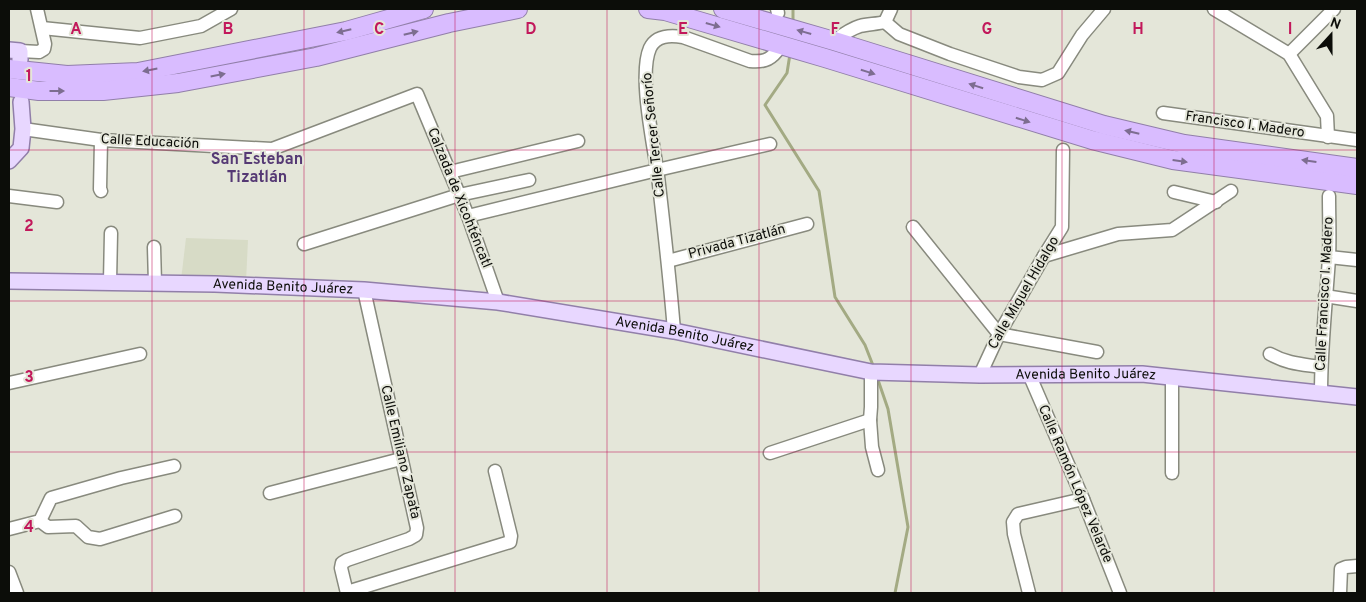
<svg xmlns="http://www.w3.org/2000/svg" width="1366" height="602" font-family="Overpass,sans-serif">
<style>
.built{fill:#d7dbc6}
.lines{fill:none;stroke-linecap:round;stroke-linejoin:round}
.stream{stroke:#a3aa83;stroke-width:3}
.minor-casing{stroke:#888a7e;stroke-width:15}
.major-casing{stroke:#917fa9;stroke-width:18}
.highway-casing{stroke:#917fa9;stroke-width:20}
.minor{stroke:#fff;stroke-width:12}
.major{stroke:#e8d7ff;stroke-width:15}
.highway{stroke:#d9bcff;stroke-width:18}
.oneway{fill:#7d6d90}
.grid{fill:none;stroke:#c2185b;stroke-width:1;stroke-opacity:0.55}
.labels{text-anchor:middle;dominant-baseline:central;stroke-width:4;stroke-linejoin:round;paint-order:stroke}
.street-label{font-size:14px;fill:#0c0d09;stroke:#e4e6d9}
.quarter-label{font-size:16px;font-weight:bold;fill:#553974;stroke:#e4e6d9}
.grid-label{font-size:16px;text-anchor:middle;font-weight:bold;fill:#c2185b;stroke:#e4e6d9;stroke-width:4;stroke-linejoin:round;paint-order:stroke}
</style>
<rect width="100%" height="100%" fill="#e4e6d9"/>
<polygon class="built" points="186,238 248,240 246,282 181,280"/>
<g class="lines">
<g class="stream">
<polyline points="793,23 793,9"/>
<polyline points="790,54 787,73 765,105 819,191 835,297 865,345 874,368"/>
<polyline points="877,377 888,409 908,527 895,593"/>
</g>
<defs>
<g id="minor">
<polyline points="777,9 778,13"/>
<polyline points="1214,9 1289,54 1327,116 1328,137"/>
<polyline points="885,22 899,34 950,54 1019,77 1042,80 1058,73 1082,35 1104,9"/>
<polyline points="885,22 891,9"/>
<polyline points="42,28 140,38 201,26 231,9"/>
<path d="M834 41C842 35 850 29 860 26 868 24 877 24 885 22"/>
<polyline points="20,51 39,52 44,49 45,44 37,9"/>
<polyline points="1289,54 1334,9"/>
<polyline points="1163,113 1357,140"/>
<polyline points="23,129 101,140 272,149 417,94 468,216 498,302"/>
<polyline points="101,140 100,189 101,191"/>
<polyline points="450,172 578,141"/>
<polyline points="1174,192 1216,202"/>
<polyline points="9,196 57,202"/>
<polyline points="468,216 657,170 770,144"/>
<polyline points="913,227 999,334 1097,352"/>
<polyline points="304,244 459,195 529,180"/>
<polyline points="154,247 155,283"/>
<polyline points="1044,256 1118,234 1172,230 1231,191"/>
<polyline points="1329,257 1357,260"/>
<polyline points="668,261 807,224"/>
<polyline points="110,282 111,233"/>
<polyline points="1325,296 1357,301"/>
<path d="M674 331C670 279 664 228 658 176 654 146 638 75 650 48 656 35 670 35 683 37L750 61C762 62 769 61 777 51"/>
<path d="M1270 354C1288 364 1301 364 1321 367"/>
<polyline points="871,372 871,407 870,420 872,447 878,470"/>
<polyline points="1029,374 1083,499 1120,593"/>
<polyline points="980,375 999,334 1044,256 1062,227 1063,150"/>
<polyline points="1172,377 1172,473"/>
<polyline points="9,383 140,354"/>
<path d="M1321 393C1321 347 1326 303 1329 258 1330 237 1329 217 1329 196"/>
<polyline points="770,453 870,420"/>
<polyline points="270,493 401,459"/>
<polyline points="40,521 48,527 76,526 88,537 100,539 175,516"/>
<polyline points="9,529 40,521 51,498 121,478 174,466"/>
<polyline points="9,572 17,593"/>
<polyline points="347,592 510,542 511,536 495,471"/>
<polyline points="347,593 341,568 342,563 347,560 409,539 416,535 417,528 364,290"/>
<polyline points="1029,593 1014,534 1013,522 1018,514 1083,499"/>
<polyline points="1340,593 1341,569 1346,567 1357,566"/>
</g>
<g id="major">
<polyline points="9,50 20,51 20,60"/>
<polyline points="9,161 21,148 23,129 21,102"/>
<path id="s1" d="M9 281 215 284 364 290 498 302 674 331 871 372 980 375 1142 374 1357 397"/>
</g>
<g id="highway">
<polyline points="648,9 665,11 825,58 1092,140 1173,160 1357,185"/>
<polyline points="723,9 834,41 1104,125 1184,144 1357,168"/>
<polyline points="9,69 67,75 138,72 346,31 424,9"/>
<polyline points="9,87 39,91 103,91 178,83 316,57 449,23 518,9"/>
</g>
</defs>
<use href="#minor" class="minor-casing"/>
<use href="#major" class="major-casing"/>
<use href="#highway" class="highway-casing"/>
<use href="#minor" class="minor"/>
<use href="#major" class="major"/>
<use href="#highway" class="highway"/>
</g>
<defs><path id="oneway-solid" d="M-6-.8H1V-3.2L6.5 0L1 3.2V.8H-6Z" transform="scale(1.25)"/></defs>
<g class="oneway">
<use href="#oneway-solid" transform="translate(713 25) rotate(16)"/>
<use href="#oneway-solid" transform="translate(344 31) rotate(167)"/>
<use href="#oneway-solid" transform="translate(804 32) rotate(-164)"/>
<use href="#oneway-solid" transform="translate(411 33) rotate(-14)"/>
<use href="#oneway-solid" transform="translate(150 70) rotate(169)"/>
<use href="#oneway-solid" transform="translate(868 72) rotate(17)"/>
<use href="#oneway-solid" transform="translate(218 75) rotate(-11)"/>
<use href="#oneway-solid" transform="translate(976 86) rotate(-163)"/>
<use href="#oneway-solid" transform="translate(57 91)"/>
<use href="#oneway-solid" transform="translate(1023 120) rotate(17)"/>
<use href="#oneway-solid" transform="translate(1132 132) rotate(-167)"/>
<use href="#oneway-solid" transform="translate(1180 161) rotate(8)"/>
<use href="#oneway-solid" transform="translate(1309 161) rotate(-172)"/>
</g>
<path class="grid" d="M152 9V593M304 9V593M455 9V593M607 9V593M759 9V593M911 9V593M1062 9V593M1214 9V593M9 150H1357M9 301H1357M9 452H1357"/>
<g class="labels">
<g class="street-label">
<text transform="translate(1245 125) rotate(8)">Francisco I. Madero</text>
<text transform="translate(654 135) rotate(-96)">Calle Tercer Señorío</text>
<text transform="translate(150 142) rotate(3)">Calle Educación</text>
<text transform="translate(459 198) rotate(68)">Calzada de Xicohténcatl</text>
<text transform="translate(737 242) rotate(-15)">Privada Tizatlán</text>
<text stroke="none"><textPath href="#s1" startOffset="274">Avenida Benito Juárez</textPath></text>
<text transform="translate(1024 293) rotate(-60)">Calle Miguel Hidalgo</text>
<text transform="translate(1325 294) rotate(-87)">Calle Francisco I. Madero</text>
<text stroke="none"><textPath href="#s1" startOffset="679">Avenida Benito Juárez</textPath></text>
<text stroke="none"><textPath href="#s1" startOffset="1084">Avenida Benito Juárez</textPath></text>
<text transform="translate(400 452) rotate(77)">Calle Emiliano Zapata</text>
<text transform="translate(1075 484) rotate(67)">Calle Ramón López Velarde</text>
</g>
<g class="quarter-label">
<text x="257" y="160">San Esteban<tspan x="257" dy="18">Tizatlán</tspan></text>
</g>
</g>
<g class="grid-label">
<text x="76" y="34">A</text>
<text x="228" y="34">B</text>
<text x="379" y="34">C</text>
<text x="531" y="34">D</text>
<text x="683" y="34">E</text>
<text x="835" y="34">F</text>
<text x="987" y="34">G</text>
<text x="1138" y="34">H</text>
<text x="1290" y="34">I</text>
<text x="29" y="81">1</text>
<text x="29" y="231">2</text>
<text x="29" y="382">3</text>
<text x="29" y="532">4</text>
</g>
<rect width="1366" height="602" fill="none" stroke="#0c0d09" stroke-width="20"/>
<g transform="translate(1331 35) rotate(21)" stroke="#e4e6d9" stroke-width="4" paint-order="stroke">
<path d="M0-4L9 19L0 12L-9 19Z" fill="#0c0d09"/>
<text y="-8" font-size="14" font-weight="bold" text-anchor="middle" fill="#0c0d09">N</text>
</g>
</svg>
